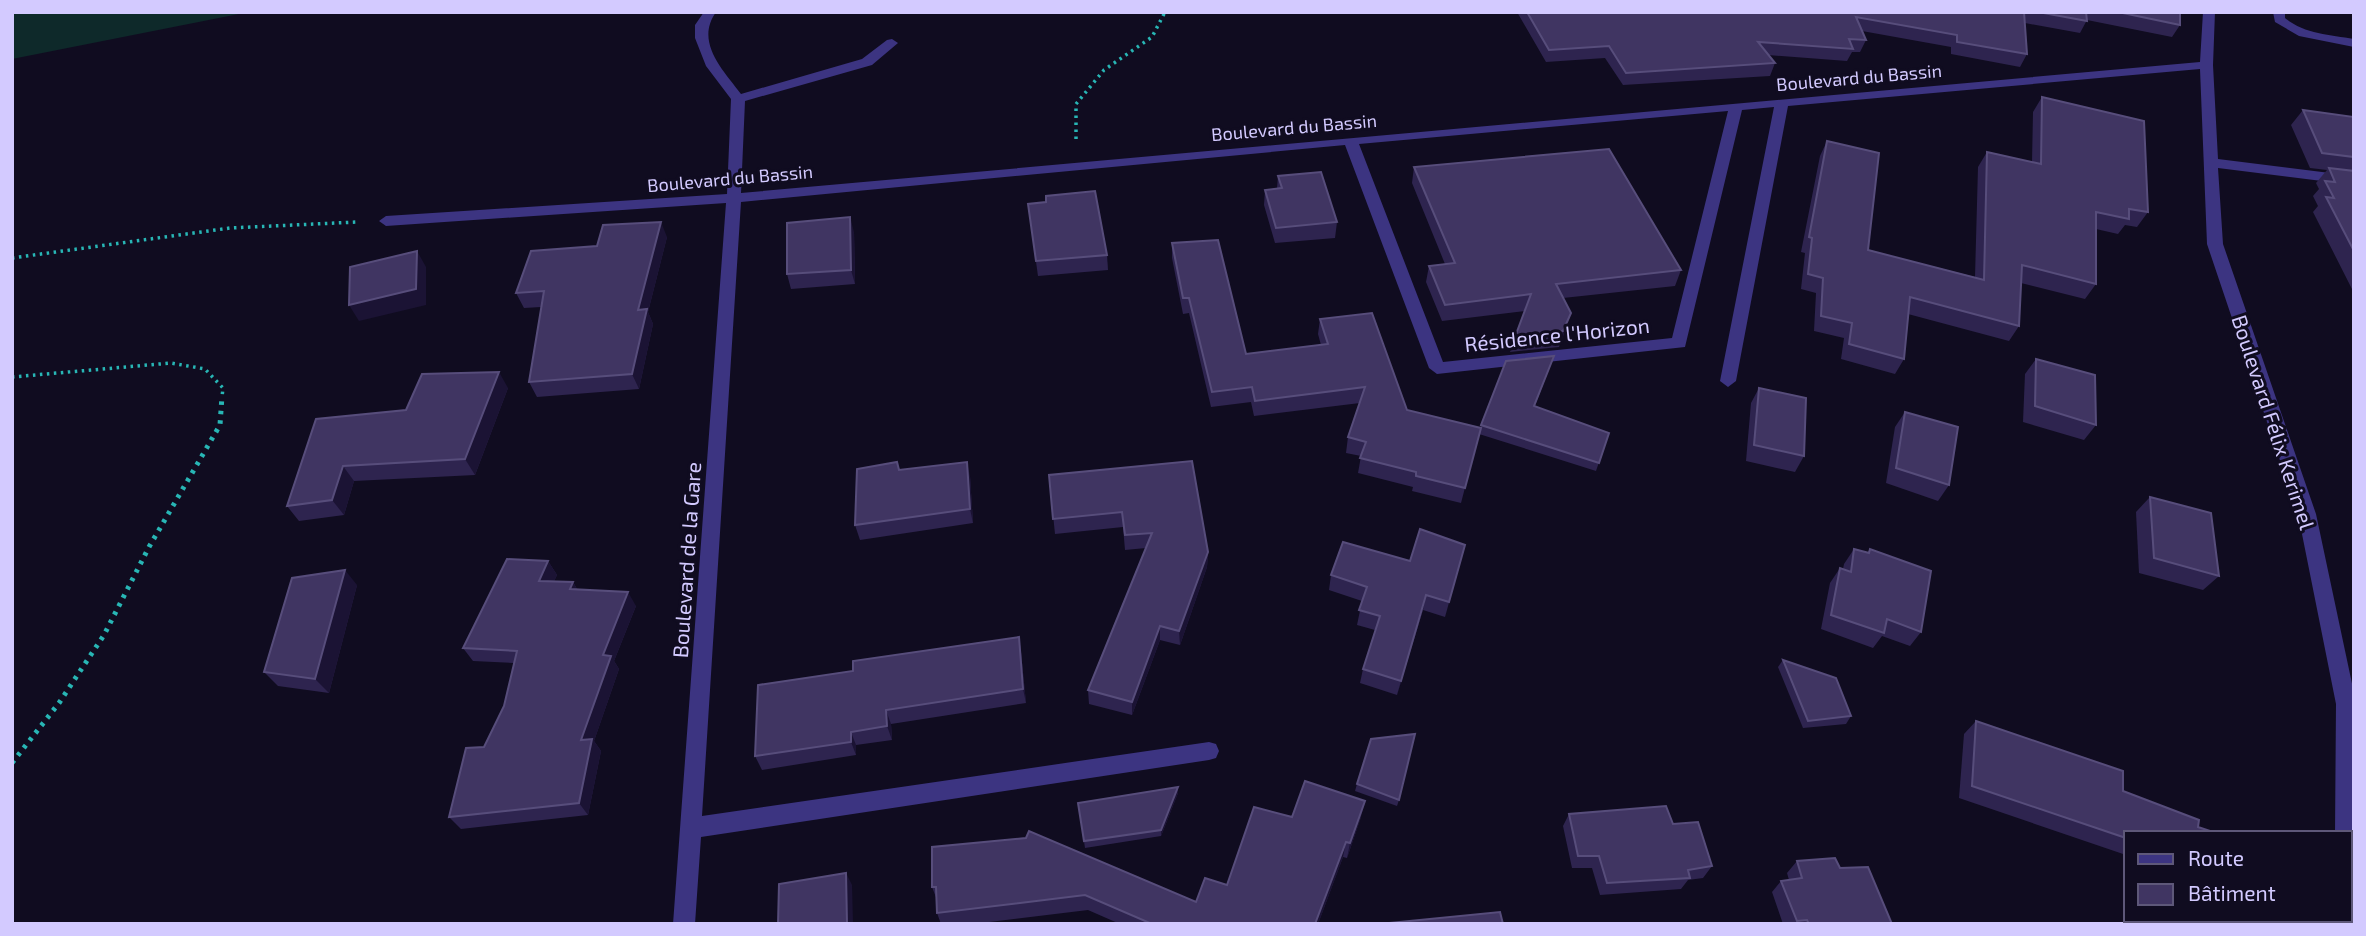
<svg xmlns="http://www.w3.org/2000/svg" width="2366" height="936" font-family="'Exo 2',sans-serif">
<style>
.green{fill:#0e292a}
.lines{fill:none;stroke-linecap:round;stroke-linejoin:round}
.path-far1{stroke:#28b6b5;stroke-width:3.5;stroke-dasharray:2.5 4.5;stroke-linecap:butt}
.path{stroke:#28b6b5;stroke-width:5;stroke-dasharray:3.5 6;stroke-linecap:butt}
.minor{fill:#3c3481;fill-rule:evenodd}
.wall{fill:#2e244f}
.shaded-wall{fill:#1b1334}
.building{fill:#403562;stroke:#574d7b;stroke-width:2}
.labels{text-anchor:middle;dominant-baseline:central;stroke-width:6;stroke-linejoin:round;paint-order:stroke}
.far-street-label{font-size:18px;fill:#d3caff;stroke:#100c20}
.street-label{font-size:21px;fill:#d3caff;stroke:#100c20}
</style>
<rect width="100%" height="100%" fill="#100c20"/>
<polygon class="green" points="12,12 249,12 12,59"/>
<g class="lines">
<g class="path-far1">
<polyline points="1076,139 1076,104 1104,70 1152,37 1165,12"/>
<polyline points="12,258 230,228 357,222"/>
<polyline points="12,377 171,363 205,369 223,388 222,397"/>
</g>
<polyline class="path" points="12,763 59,703 104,635 149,547 220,425 222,396"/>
<g class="minor">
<path d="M704 12H716C695 42 722 69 741 94L862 59 887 40 892 39 898 43 872 65 745 101 741 193 2200 62 2203 12H2215L2213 65 2218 159 2354 176V185L2218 168 2223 244 2316 514 2354 693V840L2350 842V833H2335L2336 704 2298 514 2207 244 2200 69 1788 106 1736 381 1728 387 1720 381 1774 107 1742 110 1685 347 1437 374 1429 368 1345 145 741 202 702 816 1209 742 1216 744 1219 751 1216 758 1209 760 701 837 695 924H673L726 203 386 226 379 221 386 216 727 194 731 99 706 66 695 38V25ZM1728 111 1672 338 1443 362 1359 144Z"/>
<path d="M2273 12H2285V18C2304 34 2330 35 2354 39V47L2299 36 2275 22Z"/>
<polygon points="2350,911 2354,912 2354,924 2335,924 2335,920 2350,920"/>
</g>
</g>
<g class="wall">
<polygon points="1517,12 2180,12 2180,25 2172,37 2087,20 2080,33 2025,23 2027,54 2020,67 1951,54 1951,47 1862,31 1866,40 1860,52 1852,52 1847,61 1768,55 1775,63 1770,76 1623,85 1605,58 1546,62"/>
<polygon points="2042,97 2148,212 2137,227 2125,225 2118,234 2096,229 2096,284 2085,299 2021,283 2019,326 2009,341 1908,314 1904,359 1895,374 1841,359 1844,338 1814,331 1816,293 1801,289 1805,253 1801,252 1820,156 1827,141 1868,250 1975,277 1978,167 1987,152 2032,162 2033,112"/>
<polygon points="2303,110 2354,117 2354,293 2313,212 2318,206 2313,196 2319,189 2316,183 2327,170 2310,168 2291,125"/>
<polygon points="1414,167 1681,270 1675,286 1563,298 1571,313 1559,347 1510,352 1515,337 1525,311 1442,321 1426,282 1429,266 1445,264 1412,183"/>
<polygon points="1278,176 1337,222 1335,238 1275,243 1264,205 1265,190 1277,188"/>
<polygon points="1046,202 1107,255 1108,270 1038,276 1028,204"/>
<polygon points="854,232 855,284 791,289 787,274"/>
<polygon points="667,237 648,312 653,324 639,389 537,397 529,382 541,307 524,308 516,293 597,246"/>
<polygon points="1172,243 1246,354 1321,345 1318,334 1320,319 1407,410 1480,428 1506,361 1554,356 1535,406 1609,433 1596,471 1479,434 1461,503 1412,491 1413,487 1358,473 1361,456 1346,453 1348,437 1360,403 1254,416 1251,402 1211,407 1189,313 1183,314 1172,258"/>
<polygon points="2036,359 2096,425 2084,440 2023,422 2025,374"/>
<polygon points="508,388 475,475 354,481 344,515 299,521 287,506 406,410"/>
<polygon points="1759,388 1804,456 1795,472 1746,461 1751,403"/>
<polygon points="1905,412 1949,485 1938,501 1886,483 1895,427"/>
<polygon points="899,470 970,476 973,523 860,540 855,525"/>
<polygon points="1049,475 1208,552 1207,567 1180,645 1160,640 1132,715 1089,704 1088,690 1146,548 1125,550 1123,527 1055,534"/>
<polygon points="2150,497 2219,576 2203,590 2139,573 2136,512"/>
<polygon points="1465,545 1445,617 1423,610 1397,695 1360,683 1363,669 1375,630 1357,625 1362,601 1329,590 1331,575 1410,561"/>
<polygon points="1854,549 1867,553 1870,549 1921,632 1910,646 1882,636 1873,648 1821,629 1830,583 1840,568 1843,569 1844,564"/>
<polygon points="548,561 557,575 554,581 573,582 577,589 636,606 614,661 619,669 594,741 601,751 588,815 461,829 449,817 504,706 514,663 473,661 463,648"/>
<polygon points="357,585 329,693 278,686 264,672"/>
<polygon points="1019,637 1021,652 1026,703 891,724 892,740 856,745 856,755 762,770 755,756 853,671"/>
<polygon points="1783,660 1851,716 1846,724 1803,728 1778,667"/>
<polygon points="1976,721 2123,791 2126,833 2126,855 1959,798 1964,734"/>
<polygon points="1357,784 1399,800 1397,806 1355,791"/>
<polygon points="1178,793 1161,836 1085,848 1078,803"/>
<polygon points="1569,814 1673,824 1712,866 1703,878 1688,880 1681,889 1600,895 1592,868 1572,868 1563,826"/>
<polygon points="1361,817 1347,858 1343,857 1318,924 1120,924 1088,910 973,924 941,924 937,913 937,900 932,887 1196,902"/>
<polygon points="1797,861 1840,868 1892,924 1783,924 1772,892 1781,881 1789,880 1787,873"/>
<polygon points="2220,920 2257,920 2252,924 2230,924"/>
</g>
<g class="shaded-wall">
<polygon points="850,217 854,232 855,284 851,270"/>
<polygon points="661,222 667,237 648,312 653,324 639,389 632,374 638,310"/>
<polygon points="417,251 426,267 426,305 359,321 349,305"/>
<polygon points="1571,313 1566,329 1559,347 1563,331"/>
<polygon points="499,372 508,388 475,475 465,459"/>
<polygon points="967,462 970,476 973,523 970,509"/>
<polygon points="343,466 354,481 344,515 332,500"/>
<polygon points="1208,552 1207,567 1180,645 1179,631"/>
<polygon points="548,561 557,575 548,594 539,581"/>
<polygon points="345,570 357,585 329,693 315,679"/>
<polygon points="573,582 581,596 570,589"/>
<polygon points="628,592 636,606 614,661 619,669 594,741 601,751 588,815 579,803 581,740 603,655"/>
<polygon points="1426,595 1423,610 1397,695 1401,681"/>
<polygon points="1160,626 1160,640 1132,715 1132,702"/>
<polygon points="1019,637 1021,652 1026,703 1023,689"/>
<polygon points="886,710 891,724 892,740 887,726"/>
<polygon points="851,732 856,745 856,755 851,742"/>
<polygon points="1178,787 1178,793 1161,836 1161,830"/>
<polygon points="1365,801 1361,817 1347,858 1350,843"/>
<polygon points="1346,842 1343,857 1318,924 1315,924"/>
<polygon points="846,873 852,885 853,924 847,924"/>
</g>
<g class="building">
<polygon points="1527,12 2024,12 2027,54 1957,42 1957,35 1856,17 1866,40 1849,39 1853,49 1758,42 1775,63 1626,73 1609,46 1549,50"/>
<polygon points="2038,12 2086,12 2087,21"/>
<polygon points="2118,12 2180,12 2180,25"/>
<polygon points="2042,97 2144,121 2148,212 2129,209 2129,219 2096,212 2096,284 2022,265 2019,326 1910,297 1904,359 1849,344 1852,323 1821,316 1823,278 1808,274 1812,238 1809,237 1827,141 1879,153 1868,250 1984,280 1987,152 2041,164"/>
<polygon points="2303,110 2354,117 2354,157 2322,153"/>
<polygon points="1609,149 1681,270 1556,284 1571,313 1563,331 1515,337 1531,294 1445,305 1429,266 1455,263 1414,167"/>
<polygon points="2329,168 2354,171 2354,251 2326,197 2334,198 2325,181 2335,182"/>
<polygon points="1321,172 1337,222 1276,228 1265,190 1282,188 1278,176"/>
<polygon points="1095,191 1107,255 1036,261 1028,204 1046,202 1046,196"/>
<polygon points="850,217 851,270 787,274 787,223"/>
<polygon points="661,222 638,310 647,309 632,374 529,382 544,291 516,293 531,251 597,246 603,225"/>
<polygon points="1218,240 1246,354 1328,344 1320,319 1372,313 1407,410 1481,428 1465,488 1416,476 1416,472 1360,458 1366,442 1348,437 1365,387 1255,401 1252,387 1212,392 1189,298 1183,298 1172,243"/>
<polygon points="417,251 416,289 349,305 350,267"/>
<polygon points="1554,356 1534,406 1609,433 1599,463 1481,425 1506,361"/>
<polygon points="2036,359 2095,375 2096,425 2035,406"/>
<polygon points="499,372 465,459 343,466 332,500 287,506 316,419 406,410 422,374"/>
<polygon points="1759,388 1806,398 1804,456 1754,445"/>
<polygon points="1905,412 1958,427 1949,485 1896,468"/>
<polygon points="1192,461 1208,552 1179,631 1160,626 1132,702 1088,690 1152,533 1125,535 1122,512 1053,519 1049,475"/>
<polygon points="897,462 899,470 967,462 970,509 855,525 857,469"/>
<polygon points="2150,497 2211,513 2219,576 2154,558"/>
<polygon points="1420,529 1465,545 1449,602 1426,595 1401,681 1363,669 1380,616 1359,610 1367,587 1331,575 1343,542 1410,561"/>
<polygon points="1854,549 1869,553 1870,549 1931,571 1921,632 1887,619 1884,633 1831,615 1840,568 1851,572"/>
<polygon points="507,559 548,561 539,581 573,582 570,589 628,592 603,655 611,656 581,740 592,739 579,803 449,817 466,748 484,747 504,706 517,651 463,648"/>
<polygon points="345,570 315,679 264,672 292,578"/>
<polygon points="1019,637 1023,689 886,710 887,726 851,732 851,742 755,756 758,685 853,671 853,661"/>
<polygon points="1783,660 1836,678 1851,716 1808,721"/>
<polygon points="1976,721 2123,771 2123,791 2199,820 2198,827 2216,833 2126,833 2126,838 1972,786"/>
<polygon points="1415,734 1399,800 1357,784 1371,739"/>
<polygon points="1305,781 1365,801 1350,843 1346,842 1315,924 1152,924 1085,895 937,913 936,887 932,887 932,847 1026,838 1029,831 1196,902 1205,878 1227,885 1254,807 1292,817"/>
<polygon points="1178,787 1161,830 1084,841 1078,803"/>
<polygon points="1666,806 1673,824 1698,822 1712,866 1688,870 1690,878 1607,883 1599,856 1578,856 1569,814"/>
<polygon points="1835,858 1840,868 1868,867 1892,924 1809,924 1807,920 1797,921 1781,881 1802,878 1797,861"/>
<polygon points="846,873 847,924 778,924 779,884"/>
<polygon points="1500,912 1503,924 1379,924"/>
</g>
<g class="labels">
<g class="far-street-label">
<text transform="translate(1859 77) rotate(-5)">Boulevard du Bassin</text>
<text transform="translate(1294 127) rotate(-5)">Boulevard du Bassin</text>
<text transform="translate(730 178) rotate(-5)">Boulevard du Bassin</text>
</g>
<g class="street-label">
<text transform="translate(1557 334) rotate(-6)">Résidence l'Horizon</text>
<text transform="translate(2274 422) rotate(72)">Boulevard Félix Kerimel</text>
<text transform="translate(686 560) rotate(-86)">Boulevard de la Gare</text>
</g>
</g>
<rect width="2366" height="936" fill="none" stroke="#d3caff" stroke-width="28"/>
<rect x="2124" y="831" width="228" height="91" fill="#100c20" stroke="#5e5879" stroke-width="2"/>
<rect x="2138" y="854" width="35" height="10" fill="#3c3481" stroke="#5e5879" stroke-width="2"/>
<text x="2188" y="866" font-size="21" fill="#d3caff">Route</text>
<rect x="2138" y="884" width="35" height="21" fill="#403562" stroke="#5e5879" stroke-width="2"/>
<text x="2188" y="901" font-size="21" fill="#d3caff">Bâtiment</text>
</svg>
